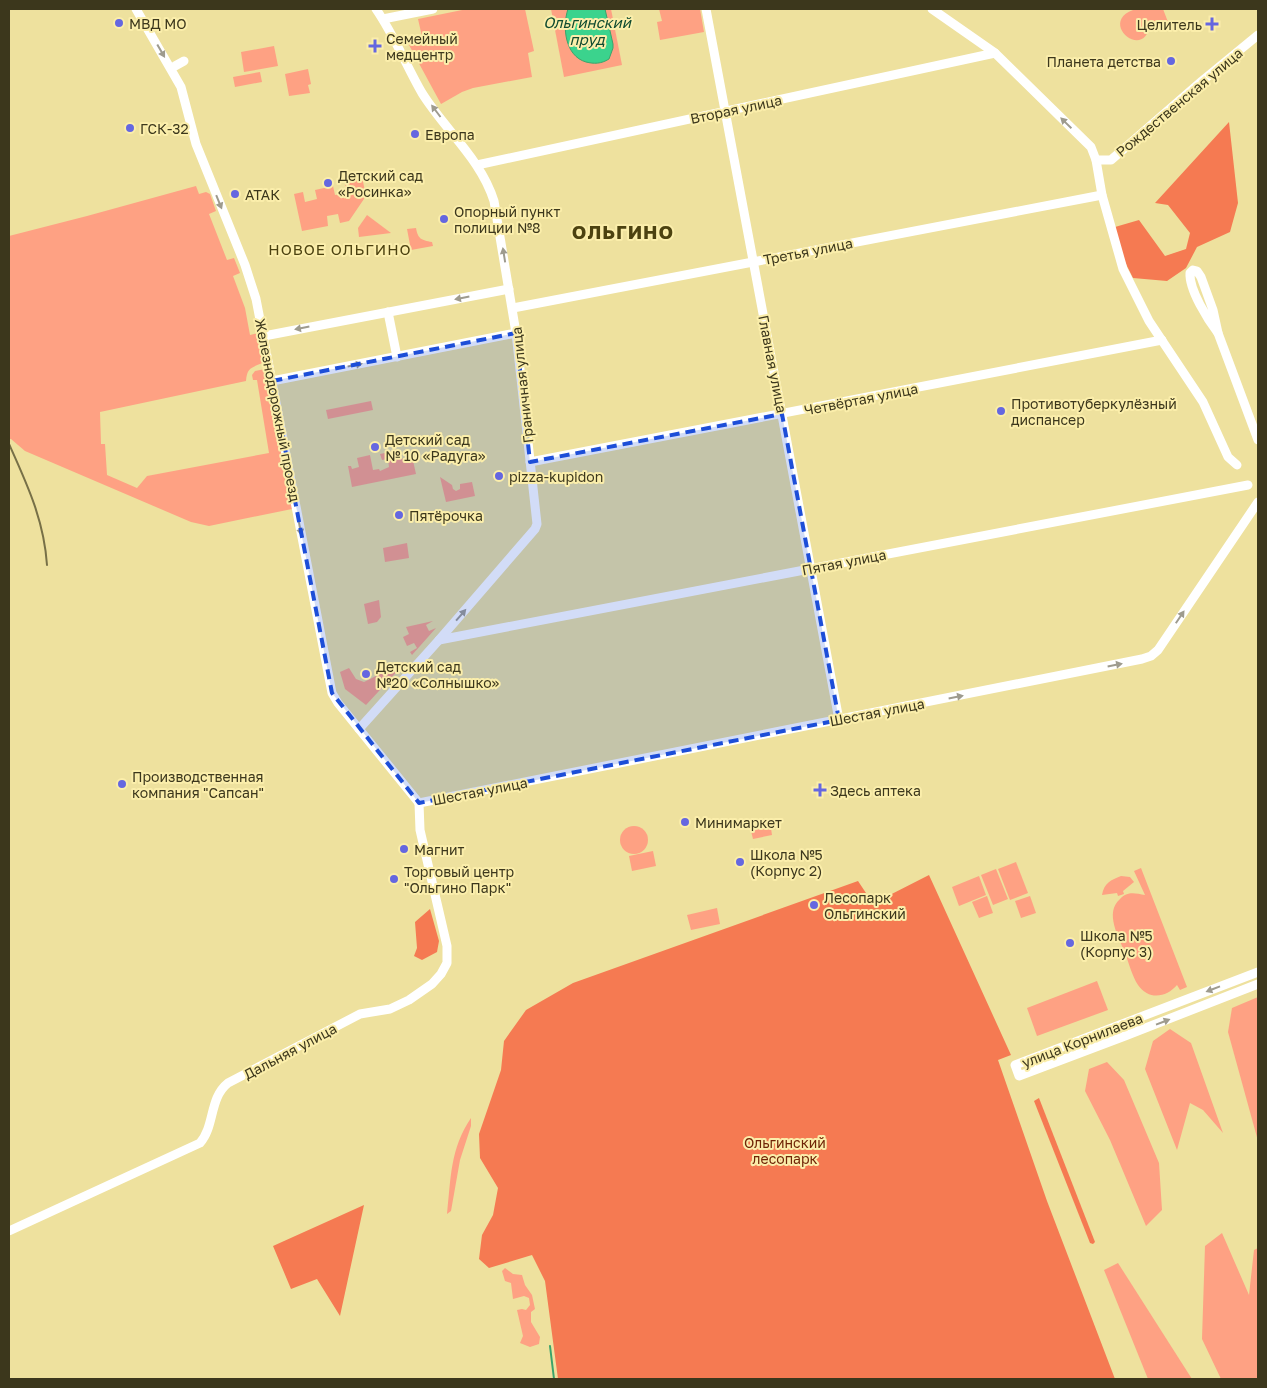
<svg xmlns="http://www.w3.org/2000/svg" width="1267" height="1388" font-family="'Golos Text',sans-serif">
<style>
.green{fill:#fea183}
.forest{fill:#f57a52}
.water{fill:#3bd38d;stroke:#3ba46b}
.lines{fill:none;stroke-linecap:round;stroke-linejoin:round}
.stream{stroke:#3ba46b;stroke-width:2}
.minor{stroke:#fff;stroke-width:9}
.rail{stroke:#777047;stroke-width:2}
.oneway{fill:#9e9b8e}
.marked{fill:#1d4ed8;fill-opacity:0.2;stroke:#1d4ed8;stroke-width:4;stroke-dasharray:10 6;stroke-linejoin:round}
.poi-dot{fill:#6567e0;stroke:#fbeeab;stroke-width:2}
.labels{text-anchor:middle;dominant-baseline:central;stroke-width:4;stroke-linejoin:round;paint-order:stroke}
.poi-label{font-size:14px;fill:#3c371c;stroke:#fbeeab;text-anchor:start}
.street-label{font-size:14px;fill:#3c371c;stroke:#fbeeab}
.park-label{font-size:14px;fill:#702406;stroke:#fbeeab}
.water-label{font-size:15px;font-style:italic;fill:#104b30;stroke:#fbeeab}
.neighbourhood-label{font-size:15px;letter-spacing:1px;fill:#4c4210;stroke:#fbeeab}
.district-label{font-size:19px;font-weight:bold;letter-spacing:1px;fill:#4c4210;stroke:#fbeeab}
</style>
<rect width="100%" height="100%" fill="#eee19e"/>
<g class="green">
<polygon points="467,9 525,9 534,51 528,53 532,77 473,88 462,92 441,104 409,45 423,41 418,19"/>
<polygon points="551,9 611,9 622,65 564,77"/>
<polygon points="659,9 700,9 704,32 660,40 657,22 662,21"/>
<path d="M1133 9H1163L1168 22 1150 24C1145 62 1098 23 1133 10Z"/>
<polygon points="274,46 278,66 244,72 241,52"/>
<polygon points="308,69 311,84 308,85 310,93 289,96 285,74"/>
<polygon points="260,72 262,82 235,87 233,77"/>
<polygon points="361,172 366,196 349,221 340,223 338,214 327,216 328,226 302,231 294,194 303,192 305,202 317,199 315,190 333,186 335,195 346,193 345,184 349,183 356,173"/>
<path d="M196 186 199 194 206 192 210 194 216 211 209 214 227 260 234 258 240 273 233 276 245 308 250 335 258 333 264 362C253 368 247 366 246 381L100 412 101 444H105L107 475 137 488 147 476 269 453 257 380H253L252 375 255 371 265 369 292 509 209 526 191 522 25 451 11 439H9V236L87 216Z"/>
<polygon points="367,215 391,233 359,237 358,228"/>
<path d="M416 228C418 239 421 240 432 242L433 246 411 250 407 229Z"/>
<polygon points="371,401 373,410 328,419 326,410"/>
<polygon points="399,450 401,459 412,456 416,474 352,487 348,466 351,466 352,469 359,467 357,458 370,455 373,470 379,469 380,471 389,467 388,459 382,460 380,454"/>
<polygon points="440,477 452,485 453,489 456,491 460,489 460,484 472,482 475,496 446,502"/>
<polygon points="407,543 409,558 385,562 383,548"/>
<polygon points="379,600 381,617 377,622 368,624 364,604"/>
<polygon points="433,621 426,625 429,631 436,628 412,655 410,652 417,648 414,643 407,646 403,637 409,634 406,627"/>
<polygon points="404,662 404,664 366,705 345,689 340,672 349,668 356,679 364,682"/>
<polygon points="770,822 772,835 753,839 750,827"/>
<circle cx="634" cy="840" r="14"/>
<polygon points="653,851 656,866 632,871 629,856"/>
<polygon points="1016,862 1028,893 1010,900 998,869"/>
<path d="M1141 868 1187 987 1180 990 1177 985C1167 997 1149 1001 1138 985 1132 976 1129 963 1125 953 1119 937 1104 913 1120 899 1127 891 1135 893 1145 895L1134 871Z"/>
<polygon points="996,869 1008,899 993,905 981,875"/>
<polygon points="979,876 986,895 959,906 952,887"/>
<path d="M1121 876 1130 877 1134 882 1123 891 1124 894 1118 896 1117 893 1102 895C1104 883 1111 880 1121 876Z"/>
<polygon points="987,896 993,913 979,918 972,902"/>
<polygon points="1030,896 1036,913 1021,918 1015,901"/>
<polygon points="717,908 720,924 691,930 687,915"/>
<polygon points="1097,981 1108,1010 1037,1036 1027,1008"/>
<polygon points="1258,997 1258,1141 1228,1032 1232,1008"/>
<polygon points="1170,1029 1191,1043 1223,1133 1203,1110 1190,1103 1177,1150 1145,1069 1153,1041"/>
<polygon points="1107,1062 1124,1080 1159,1163 1162,1210 1146,1226 1110,1140 1085,1091 1089,1069"/>
<path d="M471 1118V1126L460 1160 451 1211 447 1214C451 1178 450 1149 471 1118Z"/>
<polygon points="1222,1233 1249,1295 1254,1250 1258,1248 1258,1379 1221,1379 1202,1339 1205,1246"/>
<polygon points="1118,1263 1192,1379 1148,1379 1104,1270"/>
<polygon points="505,1268 513,1274 522,1275 525,1285 532,1295 535,1309 531,1312 531,1322 540,1337 539,1344 530,1347 520,1343 523,1336 517,1310 522,1309 526,1310 530,1305 529,1298 524,1296 513,1299 511,1283 505,1281 502,1271"/>
</g>
<g class="forest">
<polygon points="1229,122 1238,203 1230,232 1197,247 1186,268 1167,281 1133,278 1122,256 1115,227 1139,220 1165,256 1186,249 1190,233 1168,205 1155,203"/>
<polygon points="929,875 1011,1055 998,1060 1047,1201 1115,1379 558,1379 545,1281 532,1255 489,1268 479,1259 482,1235 493,1215 498,1188 480,1158 479,1134 501,1070 504,1041 526,1010 573,983 858,881 868,896 876,902"/>
<polygon points="430,909 439,941 437,952 422,960 414,956 417,948 415,922"/>
<polygon points="1039,1098 1095,1242 1093,1244 1090,1243 1034,1101"/>
<polygon points="364,1205 340,1316 317,1279 291,1289 273,1246"/>
</g>
<path class="water" d="M568 9H605L613 44V48L609 59C601 64 594 64 586 62 565 56 562 27 568 9Z"/>
<g class="lines">
<polyline class="stream" points="550,1346 554,1379"/>
<g class="minor">
<polyline points="136,9 181,87 196,144 245,265 256,299 332,693 338,703 419,803"/>
<polyline points="706,9 839,720"/>
<polyline points="932,9 995,53 1091,147 1096,160 1102,195 1123,269 1149,321 1203,402 1228,457 1237,465"/>
<polyline points="383,19 433,9"/>
<polyline points="175,66 184,61"/>
<polyline points="1096,160 1111,160 1202,81 1258,35"/>
<polyline points="477,165 995,53"/>
<path d="M1193 270 1197 271 1201 277 1213 310 1218 333C1208 320 1189 290 1190 273Z"/>
<polyline points="513,308 1102,195"/>
<polyline points="388,312 397,357"/>
<polyline points="1218,333 1258,440"/>
<polyline points="264,336 509,289"/>
<polyline points="272,381 516,333"/>
<polyline points="530,462 1162,340"/>
<polyline points="439,640 1248,485"/>
<path d="M359 729 439 640 535 529 537 524 516 333 494 201C481 159 445 130 422 93 406 65 394 35 376 9"/>
<polyline points="419,803 1142,659 1151,656 1158,650 1258,502"/>
<polyline points="1258,972 1015,1065 1019,1076 1125,1036 1258,984"/>
<path d="M9 1231 200 1143C215 1126 209 1098 228 1083L360 1014 390 1009 409 1000 432 984 441 974 447 963V946L420 830 419 803"/>
</g>
<path class="rail" d="M9 444C27 484 44 520 47 565"/>
</g>
<defs><path id="oneway-solid" d="M-6-.8H1V-3.2L6.5 0L1 3.2V.8H-6Z" transform="scale(1.25)"/></defs>
<g class="oneway">
<use href="#oneway-solid" transform="translate(161 51) rotate(60)"/>
<use href="#oneway-solid" transform="translate(436 111) rotate(-127)"/>
<use href="#oneway-solid" transform="translate(1066 123) rotate(-136)"/>
<use href="#oneway-solid" transform="translate(219 202) rotate(68)"/>
<use href="#oneway-solid" transform="translate(504 255) rotate(-99)"/>
<use href="#oneway-solid" transform="translate(462 298) rotate(169)"/>
<use href="#oneway-solid" transform="translate(302 328) rotate(169)"/>
<use href="#oneway-solid" transform="translate(355 365) rotate(-11)"/>
<use href="#oneway-solid" transform="translate(300 528) rotate(79)"/>
<use href="#oneway-solid" transform="translate(461 615) rotate(-49)"/>
<use href="#oneway-solid" transform="translate(1180 617) rotate(-56)"/>
<use href="#oneway-solid" transform="translate(1115 665) rotate(-11)"/>
<use href="#oneway-solid" transform="translate(956 697) rotate(-11)"/>
<use href="#oneway-solid" transform="translate(1213 989) rotate(159)"/>
<use href="#oneway-solid" transform="translate(1163 1022) rotate(-21)"/>
</g>
<path class="marked" d="M516 333 530 462 782 414 839 720 419 803 332 693 272 381Z"/>
<g class="poi-dot">
<circle cx="119" cy="23" r="5"/>
<path d="M1209.5 16.5h5v5h5v5h-5v5h-5v-5h-5v-5h5z"/>
<path d="M372.5 38.5h5v5h5v5h-5v5h-5v-5h-5v-5h5z"/>
<circle cx="1171" cy="61" r="5"/>
<circle cx="130" cy="128" r="5"/>
<circle cx="415" cy="134" r="5"/>
<circle cx="328" cy="183" r="5"/>
<circle cx="235" cy="194" r="5"/>
<circle cx="444" cy="219" r="5"/>
<circle cx="1001" cy="411" r="5"/>
<circle cx="375" cy="447" r="5"/>
<circle cx="499" cy="476" r="5"/>
<circle cx="399" cy="515" r="5"/>
<circle cx="366" cy="674" r="5"/>
<circle cx="122" cy="784" r="5"/>
<path d="M817.5 782.5h5v5h5v5h-5v5h-5v-5h-5v-5h5z"/>
<circle cx="685" cy="822" r="5"/>
<circle cx="404" cy="849" r="5"/>
<circle cx="740" cy="862" r="5"/>
<circle cx="394" cy="879" r="5"/>
<circle cx="814" cy="905" r="5"/>
<circle cx="1070" cy="943" r="5"/>
</g>
<g class="labels">
<g class="poi-label">
<text x="129" y="23">МВД МО</text>
<text x="1202" y="24" text-anchor="end">Целитель</text>
<text x="386" y="38">Семейный<tspan x="386" dy="16">медцентр</tspan></text>
<text x="1161" y="61" text-anchor="end">Планета детства</text>
<text x="140" y="128">ГСК-32</text>
<text x="425" y="134">Европа</text>
<text x="338" y="175">Детский сад<tspan x="338" dy="16">«Росинка»</tspan></text>
<text x="245" y="194">АТАК</text>
<text x="454" y="211">Опорный пункт<tspan x="454" dy="16">полиции №8</tspan></text>
<text x="1011" y="403">Противотуберкулёзный<tspan x="1011" dy="16">диспансер</tspan></text>
<text x="385" y="439">Детский сад<tspan x="385" dy="16">№ 10 «Радуга»</tspan></text>
<text x="509" y="476">pizza-kupidon</text>
<text x="409" y="515">Пятёрочка</text>
<text x="376" y="666">Детский сад<tspan x="376" dy="16">№20 «Солнышко»</tspan></text>
<text x="132" y="776">Производственная<tspan x="132" dy="16">компания "Сапсан"</tspan></text>
<text x="830" y="790">Здесь аптека</text>
<text x="695" y="822">Минимаркет</text>
<text x="414" y="849">Магнит</text>
<text x="750" y="854">Школа №5<tspan x="750" dy="16">(Корпус 2)</tspan></text>
<text x="404" y="871">Торговый центр<tspan x="404" dy="16">"Ольгино Парк"</tspan></text>
<text x="824" y="897">Лесопарк<tspan x="824" dy="16">Ольгинский</tspan></text>
<text x="1080" y="935">Школа №5<tspan x="1080" dy="16">(Корпус 3)</tspan></text>
</g>
<g class="street-label">
<text transform="translate(1179 102) rotate(-40)">Рождественская улица</text>
<text transform="translate(736 109) rotate(-12)">Вторая улица</text>
<text transform="translate(808 251) rotate(-11)">Третья улица</text>
<text transform="translate(773 364) rotate(79)">Главная улица</text>
<text transform="translate(522 385) rotate(-96)">Граничная улица</text>
<text transform="translate(861 399) rotate(-11)">Четвёртая улица</text>
<text transform="translate(278 410) rotate(79)">Железнодорожный проезд</text>
<text transform="translate(844 562) rotate(-11)">Пятая улица</text>
<text transform="translate(877 712) rotate(-11)">Шестая улица</text>
<text transform="translate(480 791) rotate(-11)">Шестая улица</text>
<text transform="translate(1082 1040) rotate(-21)">улица Корнилаева</text>
<text transform="translate(290 1051) rotate(-28)">Дальняя улица</text>
</g>
<g class="park-label">
<text x="785" y="1142">Ольгинский<tspan x="785" dy="16">лесопарк</tspan></text>
</g>
<g class="water-label">
<text x="587" y="22">Ольгинский<tspan x="587" dy="17">пруд</tspan></text>
</g>
<g class="neighbourhood-label">
<text x="340" y="249">НОВОЕ ОЛЬГИНО</text>
</g>
<g class="district-label">
<text x="623" y="231">ОЛЬГИНО</text>
</g>
</g>
<rect width="1267" height="1388" fill="none" stroke="#3c371c" stroke-width="20"/>
</svg>
